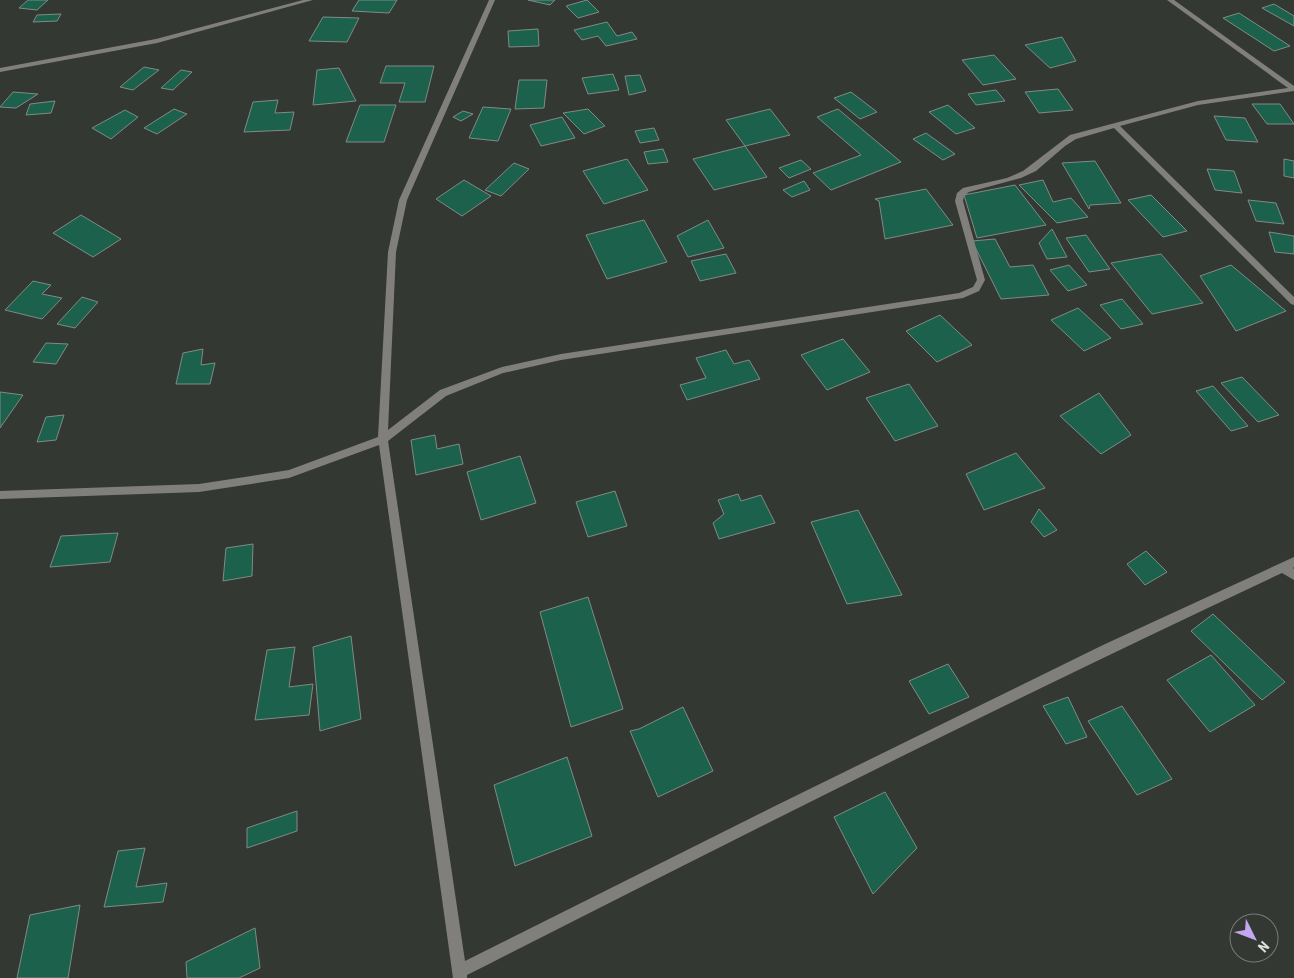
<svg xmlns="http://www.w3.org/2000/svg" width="1294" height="978" font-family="'Roboto Condensed',sans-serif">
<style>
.building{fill:#1b614c;stroke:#818a86}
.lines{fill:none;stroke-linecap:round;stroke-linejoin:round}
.minor{fill:#807f7c;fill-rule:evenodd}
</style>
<rect width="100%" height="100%" fill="#343832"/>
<g class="building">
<polygon points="28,0 48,0 37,10 19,8"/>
<polygon points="359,0 397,0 389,13 352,11"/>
<polygon points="528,0 555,0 550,5"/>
<polygon points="587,0 599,12 578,18 566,6"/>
<polygon points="1274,4 1294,16 1294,26 1262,8"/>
<polygon points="1239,13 1290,46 1274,51 1223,18"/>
<polygon points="61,14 57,21 33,22 37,15"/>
<polygon points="323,17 359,18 347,42 309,41"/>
<polygon points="607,22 617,36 632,32 637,39 606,46 598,36 582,40 574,30"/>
<polygon points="538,29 539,46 509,47 508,31"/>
<polygon points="1062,37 1076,61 1050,68 1025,45"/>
<polygon points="994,55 1016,79 983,85 962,60"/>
<polygon points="386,66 434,66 425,102 399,102 405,83 380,83"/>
<polygon points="144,67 159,70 133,90 120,87"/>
<polygon points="339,68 356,101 313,105 317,70"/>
<polygon points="181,70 192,72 173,90 161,88"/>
<polygon points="613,74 619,90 588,94 582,78"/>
<polygon points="640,75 646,91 629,95 625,76"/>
<polygon points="519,80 547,80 544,108 515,109"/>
<polygon points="1058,89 1073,110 1039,113 1025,92"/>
<polygon points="996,90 1005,101 976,105 968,94"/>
<polygon points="13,92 38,94 16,108 0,107"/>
<polygon points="851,92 877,112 860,119 834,98"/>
<polygon points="278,100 275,113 294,112 290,130 244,132 253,102"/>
<polygon points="55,101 51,113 26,115 30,104"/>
<polygon points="1252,104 1280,104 1294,124 1267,124"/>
<polygon points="360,105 396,105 384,142 346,142"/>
<polygon points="948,105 975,128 956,134 929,112"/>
<polygon points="483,107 511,109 498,141 469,138"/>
<polygon points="174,109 187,114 157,134 144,128"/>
<polygon points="588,109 605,126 584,134 563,113"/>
<polygon points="770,109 790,135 745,146 726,120"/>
<polygon points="838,109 901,162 831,190 813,173 861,155 817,117"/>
<polygon points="125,110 138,117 111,139 92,128"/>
<polygon points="463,111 473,114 461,121 453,117"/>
<polygon points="1214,116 1245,118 1258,142 1226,140"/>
<polygon points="562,117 575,138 541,146 530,125"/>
<polygon points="654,128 659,140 640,143 635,131"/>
<polygon points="926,133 955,154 943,160 913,139"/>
<polygon points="745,146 767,177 714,190 693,159"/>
<polygon points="663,149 668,162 648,164 644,152"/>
<polygon points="627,159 648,190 604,204 583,171"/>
<polygon points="1284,159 1294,161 1294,178 1284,176"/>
<polygon points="801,160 811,169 789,178 779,168"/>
<polygon points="1095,161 1121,203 1090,205 1089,209 1062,163"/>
<polygon points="514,163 529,169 501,196 485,190"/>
<polygon points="1207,169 1234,171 1242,193 1215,190"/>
<polygon points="464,180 491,196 462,216 436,199"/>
<polygon points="1043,180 1053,202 1071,198 1088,217 1057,223 1019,185"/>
<polygon points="804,181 810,190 792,197 783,190"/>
<polygon points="1015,185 1046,225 977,238 964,195"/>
<polygon points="926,189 953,225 885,239 879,201 875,199"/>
<polygon points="1151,195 1187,231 1163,237 1128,200"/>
<polygon points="1248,200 1276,203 1284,224 1256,221"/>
<polygon points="81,215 121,239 93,257 53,233"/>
<polygon points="644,220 667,262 607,279 586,235"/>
<polygon points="708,220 724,248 688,257 677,236"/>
<polygon points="1052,229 1067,257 1047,259 1039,243"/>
<polygon points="1269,232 1294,236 1294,254 1275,252"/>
<polygon points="1086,235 1110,269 1089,272 1066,238"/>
<polygon points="995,239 1010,267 1033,265 1049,295 1001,299 972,241"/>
<polygon points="726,254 736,273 700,281 691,261"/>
<polygon points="1161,254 1203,303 1152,314 1111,263"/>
<polygon points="1069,265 1087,285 1068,291 1050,270"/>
<polygon points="1231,265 1286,311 1236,331 1200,276"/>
<polygon points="33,281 51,285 42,294 62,298 42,319 5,310"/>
<polygon points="82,297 98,302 75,328 57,324"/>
<polygon points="1122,299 1143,324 1121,329 1100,305"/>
<polygon points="1078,308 1111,338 1084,351 1051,320"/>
<polygon points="940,315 972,345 937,362 906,331"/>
<polygon points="843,339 870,372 827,390 801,355"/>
<polygon points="46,343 68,344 56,364 33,362"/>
<polygon points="203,349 201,365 215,363 210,384 176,384 183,353"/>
<polygon points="726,350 734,364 749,360 760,379 687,400 680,385 706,378 696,358"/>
<polygon points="1242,377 1279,415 1258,422 1221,383"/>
<polygon points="909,384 938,426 895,441 866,398"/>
<polygon points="1213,386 1248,426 1231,431 1196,391"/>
<polygon points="0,392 23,395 0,428"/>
<polygon points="1099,393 1131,435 1101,454 1060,416"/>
<polygon points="64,415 56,440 37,442 46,417"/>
<polygon points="435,435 437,449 459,444 463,464 416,475 411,440"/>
<polygon points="1016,453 1045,488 984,510 966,474"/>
<polygon points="520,456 536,503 481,520 467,472"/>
<polygon points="615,491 627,526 588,537 576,502"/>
<polygon points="738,494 741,501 761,495 775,523 719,539 713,523 724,514 718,500"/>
<polygon points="1039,509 1057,530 1044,537 1031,522"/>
<polygon points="858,510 902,595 847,604 811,522"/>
<polygon points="118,533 110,562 50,567 61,536"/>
<polygon points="253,544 252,576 223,581 226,548"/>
<polygon points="1146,551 1167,572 1145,585 1127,564"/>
<polygon points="588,597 623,709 571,727 540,612"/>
<polygon points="1213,614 1285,682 1262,700 1191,631"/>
<polygon points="351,636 361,719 320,731 313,647"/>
<polygon points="295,647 289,687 313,684 309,715 255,720 267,650"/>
<polygon points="1211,655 1255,705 1210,732 1167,680"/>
<polygon points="948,664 969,697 929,714 909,681"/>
<polygon points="1068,697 1087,737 1066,744 1043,706"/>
<polygon points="1122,706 1172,779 1137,795 1088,721"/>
<polygon points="683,707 713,771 658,797 630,731 639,729"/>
<polygon points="567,757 592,836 515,866 494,785"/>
<polygon points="885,792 917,848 873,894 834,817"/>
<polygon points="297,811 297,831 247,848 247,828"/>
<polygon points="145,848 136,887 167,883 163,902 104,907 118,851"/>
<polygon points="80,905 68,978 17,978 30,915"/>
<polygon points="255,928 260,968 239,978 187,978 186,962"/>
</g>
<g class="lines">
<g class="minor">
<polygon points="303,0 313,0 157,43 0,72 0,68 156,39"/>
<path d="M489 0H495L407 200 396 252 388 430 440 390 502 367 561 354 959 293 973 287 977 280 955 201 957 193 963 188 1007 178 1023 171 1070 135 1198 101 1288 88 1167 0H1174L1294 86V91L1198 105 1120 126 1294 297V305L1291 304 1114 128 1076 139 1065 146 1036 171 1021 178 969 192 964 196 963 201 985 280 979 291 963 298 561 360 503 373 446 396 388 441 465 961 777 805 1103 645 1294 557V567L1293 568 1294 569V580L1282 573C1008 701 737 838 467 975V978H453L379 445 289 478 199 492 0 499V491L199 484 289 470 378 437 388 252 399 200Z"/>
</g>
</g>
<g transform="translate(1254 938) rotate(132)"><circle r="24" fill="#343832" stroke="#787b76"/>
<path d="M0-4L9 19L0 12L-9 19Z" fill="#c4a7f1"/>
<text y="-8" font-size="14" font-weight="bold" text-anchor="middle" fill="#dde0dc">N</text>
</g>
</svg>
